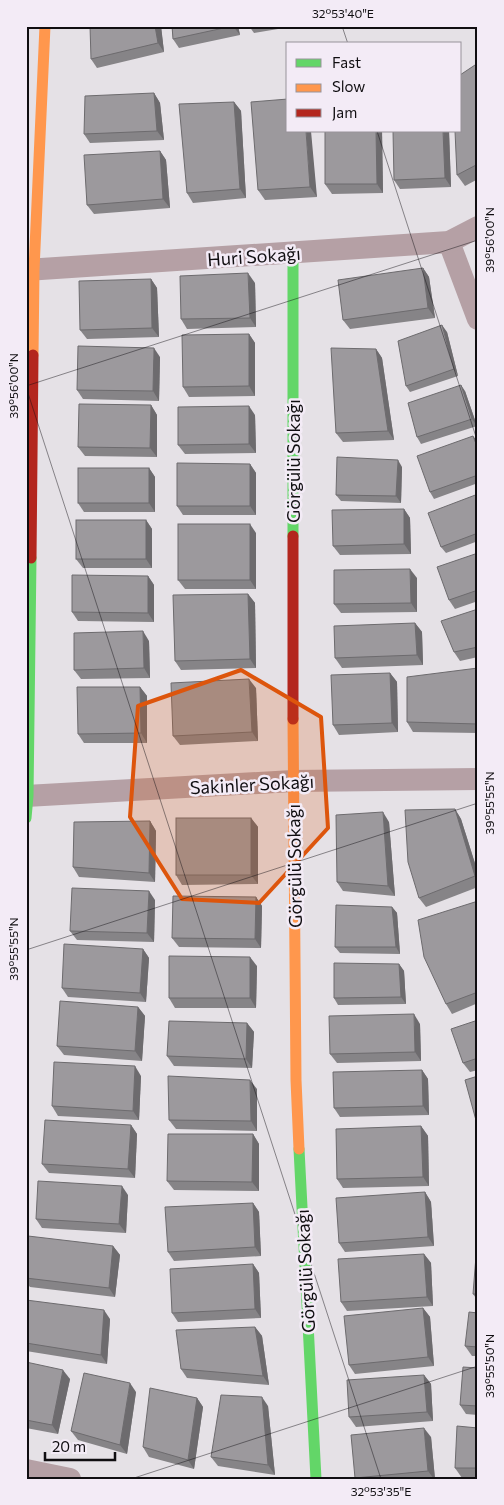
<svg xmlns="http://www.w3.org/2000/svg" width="504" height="1505" font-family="Commissioner,sans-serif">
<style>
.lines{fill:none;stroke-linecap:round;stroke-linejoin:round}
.street{stroke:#b5a0a5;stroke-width:22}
.fast{stroke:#63d668;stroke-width:11}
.slow{stroke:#ff974d;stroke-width:11}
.jam{stroke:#b3261e;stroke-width:11}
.wall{fill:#868487}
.shaded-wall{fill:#6d6b6e}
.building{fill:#9c999d;stroke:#6d6b6e}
.marked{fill:#dd550c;fill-opacity:0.2;stroke:#dd550c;stroke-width:4;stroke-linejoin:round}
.ticks{fill:none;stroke:#100e11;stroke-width:1;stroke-opacity:0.45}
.labels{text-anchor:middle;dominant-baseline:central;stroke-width:5;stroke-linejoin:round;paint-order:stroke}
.street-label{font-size:18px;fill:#100e11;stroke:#f3ebf6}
.neatline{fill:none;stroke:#100e11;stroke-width:2}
.ticks-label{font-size:12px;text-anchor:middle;fill:#100e11}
</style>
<rect width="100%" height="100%" fill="#e5e1e6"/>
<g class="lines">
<g class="street">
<polyline points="449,242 478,319"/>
<polyline points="26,270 449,242 478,227"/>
<polyline points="26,796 293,781 478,779"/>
<polyline points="26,1470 70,1479"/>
</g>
<g class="fast">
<polyline points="293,253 293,536"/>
<polyline points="26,818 28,796 31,558"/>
<polyline points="299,1149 316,1479"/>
</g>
<g class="slow">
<polyline points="33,355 34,270 45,26"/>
<polyline points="293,719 296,1080 299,1149"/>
</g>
<g class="jam">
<polyline points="293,536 293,719"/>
<polyline points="31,558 33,355"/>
</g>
</g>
<g class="wall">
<polygon points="161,26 164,52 97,68 91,59"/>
<polygon points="172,26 238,26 240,35 179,48 173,39"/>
<polygon points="249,26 296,26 254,33"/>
<polygon points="478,63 478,179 465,186 457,175"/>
<polygon points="154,93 160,103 164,140 90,143 84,134"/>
<polygon points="288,99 317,197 265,200 258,190"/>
<polygon points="234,102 241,111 246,198 193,203 187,193"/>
<polygon points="382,131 383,193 332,194 325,184"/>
<polygon points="449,131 451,187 400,189 394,180"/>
<polygon points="160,151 166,160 170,208 94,214 87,205"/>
<polygon points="423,268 429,277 435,318 350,329 343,320"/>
<polygon points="151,279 157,288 159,337 87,339 80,330"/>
<polygon points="255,283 256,327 187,329 181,319"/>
<polygon points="447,332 458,376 410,392 406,386"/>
<polygon points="249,334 255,343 255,396 189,397 183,387"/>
<polygon points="376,349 382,358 394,440 343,442 336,433"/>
<polygon points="160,357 159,401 83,399 77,390"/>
<polygon points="465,391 477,426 421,444 417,437"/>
<polygon points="151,405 157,415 157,457 85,456 78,447"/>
<polygon points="255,415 256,453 185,454 178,445"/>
<polygon points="478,442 478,483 434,499 430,492"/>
<polygon points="250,464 256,473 256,515 183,515 177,506"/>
<polygon points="402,467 401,503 341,501 336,495"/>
<polygon points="149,468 155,477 155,512 84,512 78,503"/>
<polygon points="478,494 478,541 446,553 441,547"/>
<polygon points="404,509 410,518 411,554 340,555 333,546"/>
<polygon points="146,520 152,529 152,568 83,568 76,559"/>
<polygon points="256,533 256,589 185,589 178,580"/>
<polygon points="478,553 478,601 455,609 449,600"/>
<polygon points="148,576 154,585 154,622 78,621 72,612"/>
<polygon points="417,578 417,612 341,613 334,604"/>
<polygon points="248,594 255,603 256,668 181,670 175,661"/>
<polygon points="478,609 478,657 460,661 454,652"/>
<polygon points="415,623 422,632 423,665 342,668 335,658"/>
<polygon points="149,641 150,678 81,679 74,670"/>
<polygon points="478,668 478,733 413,732 407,722"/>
<polygon points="390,673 397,682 398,732 339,735 333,725"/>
<polygon points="140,687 147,696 147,743 84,743 78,734"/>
<polygon points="256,688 258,741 180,745 173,736"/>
<polygon points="455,809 461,819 478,873 478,887 426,907 419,898"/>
<polygon points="251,818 258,827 258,884 182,885 176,875"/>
<polygon points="150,821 156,831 155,882 79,877 73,867"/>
<polygon points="389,822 395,896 343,891 337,882"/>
<polygon points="256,897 262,906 261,948 179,947 172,938"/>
<polygon points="155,900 154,942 77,940 70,931"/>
<polygon points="478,901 478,1003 452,1014 446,1004"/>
<polygon points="392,907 397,913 400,954 340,953 335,947"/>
<polygon points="143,949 149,958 146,1002 68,997 62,988"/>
<polygon points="399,964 404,971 406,1004 338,1005 334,998"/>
<polygon points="257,966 256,1008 175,1008 169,998"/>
<polygon points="138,1007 145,1016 142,1061 64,1055 57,1046"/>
<polygon points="478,1020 478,1070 470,1072 463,1063"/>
<polygon points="247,1023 254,1032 252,1068 174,1066 167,1056"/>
<polygon points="420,1024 421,1061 337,1063 330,1054"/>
<polygon points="422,1070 428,1079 429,1115 340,1117 334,1108"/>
<polygon points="141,1076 139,1120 58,1116 52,1106"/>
<polygon points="257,1089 257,1131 176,1129 169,1120"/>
<polygon points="131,1125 137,1134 135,1178 49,1173 42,1164"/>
<polygon points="421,1126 428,1136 429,1186 343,1188 337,1179"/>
<polygon points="253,1134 259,1144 259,1191 174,1190 167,1181"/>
<polygon points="425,1192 431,1202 434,1246 345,1252 339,1243"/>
<polygon points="128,1195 126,1233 42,1228 36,1219"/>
<polygon points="253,1203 259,1212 261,1256 174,1261 168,1252"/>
<polygon points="113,1246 120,1255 115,1297 30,1287 26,1282 26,1252"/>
<polygon points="424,1254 431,1263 433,1306 347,1311 341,1302"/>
<polygon points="253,1264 259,1273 261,1318 178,1322 172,1313"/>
<polygon points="473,1294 478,1294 478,1301"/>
<polygon points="26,1300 110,1319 107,1364 26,1351"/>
<polygon points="423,1308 430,1317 434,1366 355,1374 349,1365"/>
<polygon points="478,1313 478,1356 472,1356 465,1346"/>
<polygon points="255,1327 262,1336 269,1385 187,1378 181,1369"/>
<polygon points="26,1362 70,1379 58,1434 26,1428"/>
<polygon points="478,1368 478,1415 466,1414 460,1405"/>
<polygon points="424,1375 431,1384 433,1421 356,1427 349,1417"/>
<polygon points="136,1392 127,1454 78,1440 71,1431"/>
<polygon points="197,1398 203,1407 194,1469 149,1457 143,1447"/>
<polygon points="268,1406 275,1475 218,1466 211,1457"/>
<polygon points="478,1428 478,1478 462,1478 455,1468"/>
<polygon points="431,1437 435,1479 355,1479 355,1478"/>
</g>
<g class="shaded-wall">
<polygon points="155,26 161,26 164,52 158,43"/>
<polygon points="233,26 238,26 240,35"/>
<polygon points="154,93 160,103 164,140 157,131"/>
<polygon points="234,102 241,111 246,198 240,189"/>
<polygon points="306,131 311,131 317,197 310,187"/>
<polygon points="376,131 382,131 383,193 377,184"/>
<polygon points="443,131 449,131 451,187 445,178"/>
<polygon points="160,151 166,160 170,208 163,199"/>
<polygon points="423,268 429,277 435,318 428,308"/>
<polygon points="248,273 255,283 256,327 250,318"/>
<polygon points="151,279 157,288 159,337 152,328"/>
<polygon points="442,325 447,332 458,376 454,369"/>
<polygon points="249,334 255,343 255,396 249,386"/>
<polygon points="154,348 160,357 159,401 153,391"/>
<polygon points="376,349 382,358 394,440 388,431"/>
<polygon points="461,385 465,391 477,426 472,419"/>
<polygon points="151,405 157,415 157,457 150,448"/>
<polygon points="249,406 255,415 256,453 249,444"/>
<polygon points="473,436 478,442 478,449"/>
<polygon points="398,460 402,467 401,503 396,496"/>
<polygon points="250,464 256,473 256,515 250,506"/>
<polygon points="149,468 155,477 155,512 149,503"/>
<polygon points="404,509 410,518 411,554 404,544"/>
<polygon points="146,520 152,529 152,568 146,559"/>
<polygon points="250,524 256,533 256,589 250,580"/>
<polygon points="410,569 417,578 417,612 411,603"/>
<polygon points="148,576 154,585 154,622 148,613"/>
<polygon points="248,594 255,603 256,668 250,659"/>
<polygon points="415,623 422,632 423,665 417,655"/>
<polygon points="143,631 149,641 150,678 144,668"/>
<polygon points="390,673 397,682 398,732 392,723"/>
<polygon points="249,679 256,688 258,741 252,732"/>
<polygon points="140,687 147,696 147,743 141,733"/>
<polygon points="455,809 461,819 478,873 478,880 475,876"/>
<polygon points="383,812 389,822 395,896 388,886"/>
<polygon points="251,818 258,827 258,884 251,875"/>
<polygon points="150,821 156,831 155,882 149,873"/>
<polygon points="149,891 155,900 154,942 147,933"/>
<polygon points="256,897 262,906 261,948 255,939"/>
<polygon points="392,907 397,913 400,954 396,947"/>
<polygon points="143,949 149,958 146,1002 140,993"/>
<polygon points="250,957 257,966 256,1008 250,998"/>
<polygon points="399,964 404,971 406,1004 401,997"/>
<polygon points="138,1007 145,1016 142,1061 135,1051"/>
<polygon points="414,1014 420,1024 421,1061 415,1052"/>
<polygon points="247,1023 254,1032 252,1068 246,1059"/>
<polygon points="135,1066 141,1076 139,1120 133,1111"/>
<polygon points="422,1070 428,1079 429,1115 423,1106"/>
<polygon points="250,1080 257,1089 257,1131 251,1121"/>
<polygon points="131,1125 137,1134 135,1178 128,1169"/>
<polygon points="421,1126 428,1136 429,1186 423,1177"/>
<polygon points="253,1134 259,1144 259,1191 252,1182"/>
<polygon points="122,1186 128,1195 126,1233 119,1224"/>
<polygon points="425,1192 431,1202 434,1246 428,1237"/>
<polygon points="253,1203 259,1212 261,1256 255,1247"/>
<polygon points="113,1246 120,1255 115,1297 109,1288"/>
<polygon points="424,1254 431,1263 433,1306 427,1297"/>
<polygon points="253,1264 259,1273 261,1318 255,1309"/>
<polygon points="423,1308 430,1317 434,1366 428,1357"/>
<polygon points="104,1310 110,1319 107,1364 101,1355"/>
<polygon points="255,1327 262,1336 269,1385 263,1376"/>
<polygon points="63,1370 70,1379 58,1434 52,1425"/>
<polygon points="424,1375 431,1384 433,1421 427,1412"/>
<polygon points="130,1383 136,1392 127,1454 120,1445"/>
<polygon points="262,1397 268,1406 275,1475 268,1465"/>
<polygon points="197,1398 203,1407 194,1469 188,1460"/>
<polygon points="424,1428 431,1437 435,1479 434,1479 428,1471"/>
</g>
<g class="building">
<polygon points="90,26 155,26 158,43 91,59"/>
<polygon points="172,26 233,26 173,39"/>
<polygon points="478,63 478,164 457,175 455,131 460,131 460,75"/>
<polygon points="154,93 157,131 84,134 85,96"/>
<polygon points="288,99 288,131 306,131 310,187 258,190 251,102"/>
<polygon points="234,102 240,189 187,193 179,104"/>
<polygon points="325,131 376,131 377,184 325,184"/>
<polygon points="393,131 443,131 445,178 394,180"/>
<polygon points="160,151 163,199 87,205 84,155"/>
<polygon points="423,268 428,308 343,320 338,280"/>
<polygon points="248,273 250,318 181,319 180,276"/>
<polygon points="151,279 152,328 80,330 79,281"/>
<polygon points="442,325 454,369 406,386 398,341"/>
<polygon points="249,334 249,386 183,387 182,335"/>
<polygon points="78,346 154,348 153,391 77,390"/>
<polygon points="331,348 376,349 388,431 336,433"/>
<polygon points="461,385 472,419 417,437 408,403"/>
<polygon points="79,404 151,405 150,448 78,447"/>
<polygon points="249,406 249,444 178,445 178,407"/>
<polygon points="473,436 478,449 478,475 430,492 417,456"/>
<polygon points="337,457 398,460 396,496 336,495"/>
<polygon points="177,463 250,464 250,506 177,506"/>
<rect x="78" y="468" width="71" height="35"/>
<polygon points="478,494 478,533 441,547 428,513"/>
<polygon points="404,509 404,544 333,546 332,510"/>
<rect x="76" y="520" width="70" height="39"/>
<rect x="178" y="524" width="72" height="56"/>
<polygon points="478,553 478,590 449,600 437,567"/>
<polygon points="410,569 411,603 334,604 334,570"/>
<polygon points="72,575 148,576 148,613 72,612"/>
<polygon points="248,594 250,659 175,661 173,595"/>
<polygon points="478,609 478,647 454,652 441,621"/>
<polygon points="415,623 417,655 335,658 334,626"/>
<polygon points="143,631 144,668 74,670 74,633"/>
<polygon points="478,668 478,724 407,722 407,677"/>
<polygon points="390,673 392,723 333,725 331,675"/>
<polygon points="249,679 252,732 173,736 171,683"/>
<polygon points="77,687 140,687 141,733 78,734"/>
<polygon points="455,809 475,876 419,898 408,862 405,810"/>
<polygon points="383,812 388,886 337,882 336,815"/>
<rect x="176" y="818" width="75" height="57"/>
<polygon points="150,821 149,873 73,867 74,822"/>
<polygon points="72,888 149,891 147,933 70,931"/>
<polygon points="173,896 256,897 255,939 172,938"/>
<polygon points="478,901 478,992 446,1004 424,957 418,920"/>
<polygon points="336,905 392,907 396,947 335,947"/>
<polygon points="64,944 143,949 140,993 62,988"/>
<polygon points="169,956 250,957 250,998 169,998"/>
<polygon points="334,963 399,964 401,997 334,998"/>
<polygon points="60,1001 138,1007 135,1051 57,1046"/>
<polygon points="414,1014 415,1052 330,1054 329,1016"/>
<polygon points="478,1020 478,1058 463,1063 451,1029"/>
<polygon points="169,1021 247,1023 246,1059 167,1056"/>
<polygon points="54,1062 135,1066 133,1111 52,1106"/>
<polygon points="422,1070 423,1106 334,1108 333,1072"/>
<polygon points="168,1076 250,1080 251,1121 169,1120"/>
<polygon points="478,1076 478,1123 477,1124 465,1080"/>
<polygon points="45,1120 131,1125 128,1169 42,1164"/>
<polygon points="421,1126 423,1177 337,1179 336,1129"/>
<polygon points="168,1134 253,1134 252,1182 167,1181"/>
<polygon points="38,1181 122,1186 119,1224 36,1219"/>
<polygon points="425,1192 428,1237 339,1243 336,1198"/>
<polygon points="253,1203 255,1247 168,1252 165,1207"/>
<polygon points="28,1236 113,1246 109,1288 26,1278 26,1252"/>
<polygon points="424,1254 427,1297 341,1302 338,1259"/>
<polygon points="476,1256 478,1256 478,1294 473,1294"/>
<polygon points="253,1264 255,1309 172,1313 170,1269"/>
<polygon points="26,1300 104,1310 101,1355 26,1343"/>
<polygon points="423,1308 428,1357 349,1365 344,1316"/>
<polygon points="469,1312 478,1313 478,1347 465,1346"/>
<polygon points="255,1327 263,1376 181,1369 176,1330"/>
<polygon points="26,1362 63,1370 52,1425 26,1420"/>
<polygon points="463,1367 478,1368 478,1406 460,1405"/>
<polygon points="84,1373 130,1383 120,1445 71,1431"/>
<polygon points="424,1375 427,1412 349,1417 347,1380"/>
<polygon points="150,1388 197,1398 188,1460 143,1447"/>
<polygon points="221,1395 262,1397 268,1465 211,1457"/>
<polygon points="457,1426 478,1428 478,1468 455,1468"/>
<polygon points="424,1428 428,1471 355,1478 351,1435"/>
</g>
<path class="marked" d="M241 670 321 717 328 828 259 903 182 899 130 817 138 706Z"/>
<path class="ticks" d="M342 26 348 44M377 131 478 443M26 386 478 240M26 387 381 1479M26 950 478 803M131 1479 478 1366"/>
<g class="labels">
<g class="street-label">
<text transform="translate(254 256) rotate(-4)">Huri Sokağı</text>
<text transform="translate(293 461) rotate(-90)">Görgülü Sokağı</text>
<text transform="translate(252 784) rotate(-3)">Sakinler Sokağı</text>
<text transform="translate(294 866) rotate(-91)">Görgülü Sokağı</text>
<text transform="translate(305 1271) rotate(-93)">Görgülü Sokağı</text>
</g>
</g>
<rect width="504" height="1505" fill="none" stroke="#f3ebf6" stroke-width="55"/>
<rect x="286" y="42" width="175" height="90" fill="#f3ebf6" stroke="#98939a"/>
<rect x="296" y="59" width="25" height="8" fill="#63d668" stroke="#98939a"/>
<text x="332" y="68" font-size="15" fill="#100e11">Fast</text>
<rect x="296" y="84" width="25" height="8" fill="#ff974d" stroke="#98939a"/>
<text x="332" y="92" font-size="15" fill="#100e11">Slow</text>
<rect x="296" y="109" width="25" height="8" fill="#b3261e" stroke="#98939a"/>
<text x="332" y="118" font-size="15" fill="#100e11">Jam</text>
<path d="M45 1452v8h70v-8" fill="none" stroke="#100e11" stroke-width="2.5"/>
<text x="52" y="1452" font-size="15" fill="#100e11" stroke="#f3ebf6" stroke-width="4" paint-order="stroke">20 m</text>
<rect x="28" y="28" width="448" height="1450" class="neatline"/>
<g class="ticks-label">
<text x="343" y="18">32°53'40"E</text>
<text transform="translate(490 240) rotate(-90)" y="4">39°56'00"N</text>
<text transform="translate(14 386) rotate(-90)" y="4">39°56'00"N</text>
<text transform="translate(490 803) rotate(-90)" y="4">39°55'55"N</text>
<text transform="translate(14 949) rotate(-90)" y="4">39°55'55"N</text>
<text transform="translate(490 1366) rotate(-90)" y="4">39°55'50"N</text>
<text x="381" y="1496">32°53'35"E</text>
</g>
</svg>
